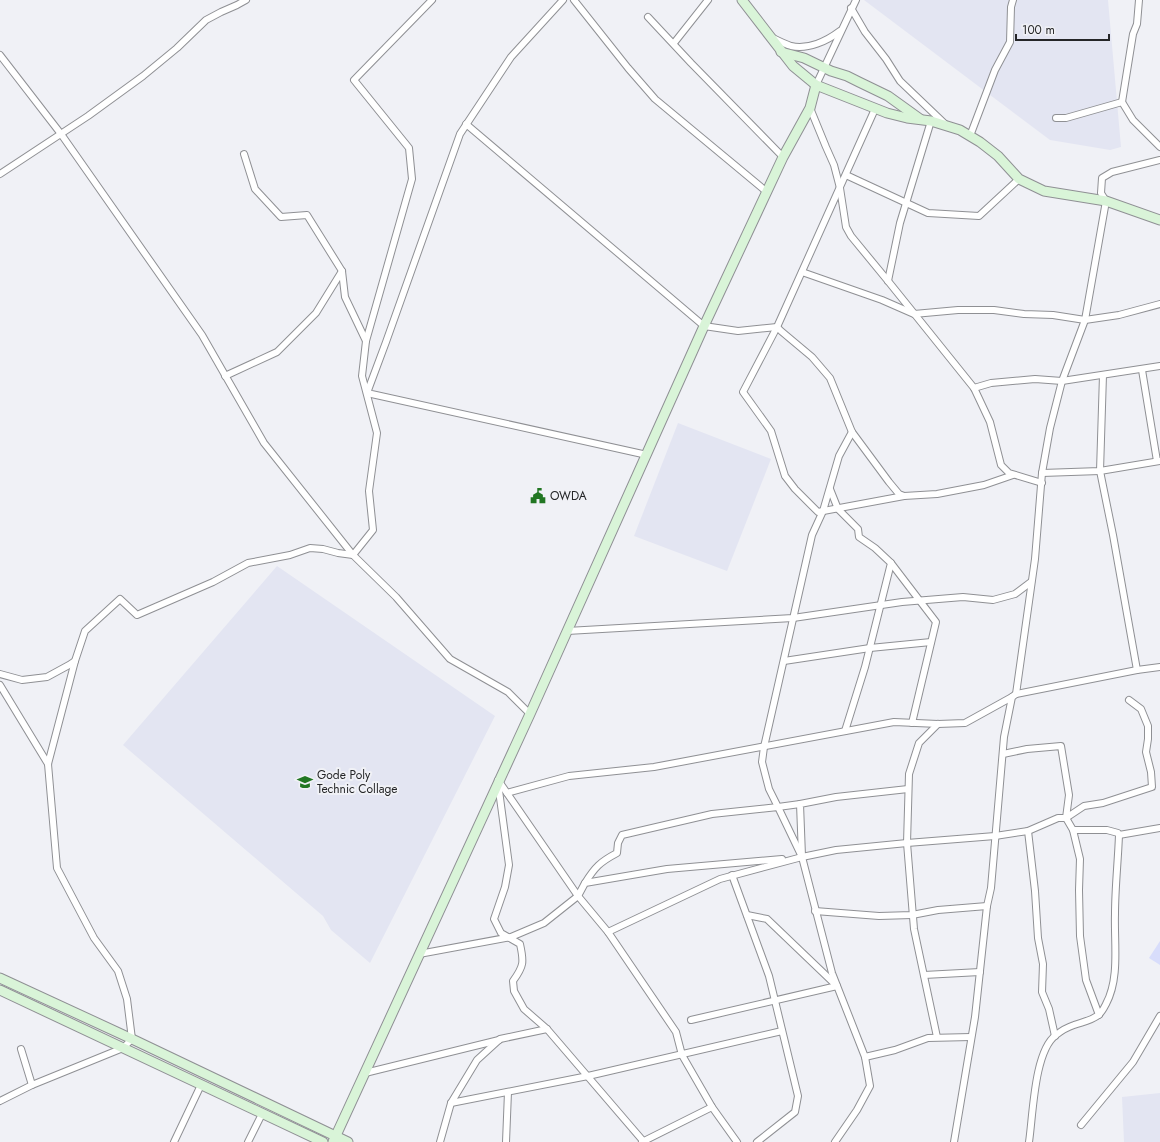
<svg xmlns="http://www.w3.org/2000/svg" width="1160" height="1142" font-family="Jost,sans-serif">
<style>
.built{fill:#e3e5f2}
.green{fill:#d8ddfb}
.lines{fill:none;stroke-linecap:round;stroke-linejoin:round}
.street-casing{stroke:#8f9094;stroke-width:8}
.secondary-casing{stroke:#8f9094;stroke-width:11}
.street{stroke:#fff;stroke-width:6}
.secondary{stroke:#d9f4d8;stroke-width:9}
.labels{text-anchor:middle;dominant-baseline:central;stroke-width:4;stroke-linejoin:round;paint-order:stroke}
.poi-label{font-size:12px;fill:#252628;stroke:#f0f1f6;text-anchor:start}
</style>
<rect width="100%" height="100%" fill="#f0f1f6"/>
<g class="built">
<polygon points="864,0 1108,0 1121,147 1110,150 1050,140"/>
<polygon points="678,423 771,459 727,571 634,536"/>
<polygon points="277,566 495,716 370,963 331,930 323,916 123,745"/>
<polygon points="1160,1093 1160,1142 1124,1142 1122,1097"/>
</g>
<polygon class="green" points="1160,941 1160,965 1149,958"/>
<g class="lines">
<defs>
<g id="street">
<polyline points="563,0 511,57 460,134 386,342 367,393 647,455"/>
<polyline points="574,0 628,68 655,99 767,192"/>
<polyline points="851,8 865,32 886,59 900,81 945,124"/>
<polyline points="648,17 691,63 783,157"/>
<path d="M773 38C779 41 785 44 791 46 808 50 827 41 840 31"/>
<polyline points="674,43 708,0"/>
<polyline points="0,55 61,134 202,335 264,443 353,555 396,597 450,659 508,692 530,714"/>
<polyline points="816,85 856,0"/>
<polyline points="1122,102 1133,34 1137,24 1139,0"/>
<polyline points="810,108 826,147 834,165 840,188 846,227 851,236 888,281 974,388 990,422 1001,465 1009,473 1042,483"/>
<polyline points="875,109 777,327 743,392 771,431 785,476 795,489 818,512 904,496"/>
<polyline points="1056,118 1066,118 1122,102 1133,120 1160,147"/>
<polyline points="466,124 704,326 738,331 777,327 781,331 812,357 830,378 852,432 889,482 899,494 904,496 937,494 984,485 1013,475"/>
<polyline points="970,136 995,70 1010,42 1011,7 1013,0"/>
<polyline points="0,174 88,116 143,76 177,48 206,20 221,12 237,5 246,0"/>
<polyline points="846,175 928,213 979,216 1019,179"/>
<polyline points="802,272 882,300 914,314 958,310 994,310 1024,314 1053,315 1085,320 1119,315 1160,304"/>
<polyline points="888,281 900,223 931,121"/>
<polyline points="366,341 412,179 409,148 354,80 432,0"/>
<polyline points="1142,370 1157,461"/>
<polyline points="1103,375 1100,471 1113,535 1137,670"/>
<polyline points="225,376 277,352 316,313 342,271"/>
<polyline points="974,388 991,383 1035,379 1062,381 1160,366"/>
<polyline points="1042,473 1100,471 1160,461"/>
<polyline points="830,489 838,509 858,529 859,537 875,548 891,563 865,667 845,731"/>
<polyline points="891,563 936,622 912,723"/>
<polyline points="567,631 793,618 902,602 963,597 993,600 1015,594 1031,582"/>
<polyline points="784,661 870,648 931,642"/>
<polyline points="0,674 22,680 47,677 69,665 75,661 85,631 120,599 137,615 213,582 248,563 290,555 310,548 323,549 338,553 353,555 373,530 369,491 377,433 362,376 366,341 345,297 342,271 307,215 281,217 255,189 244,154"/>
<polyline points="0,685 48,764"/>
<polyline points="1016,694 1137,670 1160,667"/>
<polyline points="1003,754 1027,749 1061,746 1069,795 1066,818 1084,806 1103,803 1152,787 1151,772 1146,752 1148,739 1148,726 1141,709 1129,700"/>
<polyline points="498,780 578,896 608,932 676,1032 682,1055 712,1107 737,1142"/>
<path d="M498 783 509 865 505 887 494 919 501 933 520 944C524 962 524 966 513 981L514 991 524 1009 547 1029 644 1142"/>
<polyline points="507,793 569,776 654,767 894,722 938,724 965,723 1012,697"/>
<polyline points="800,804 778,807 769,789 762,762 764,747 812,535 823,511 839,456 852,432"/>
<polyline points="1073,830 1080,859 1079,890 1080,936 1086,980 1099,1015"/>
<polyline points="1028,831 1035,891 1038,938 1043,964 1042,992 1049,1009 1055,1036"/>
<polyline points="1119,835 1160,828"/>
<polyline points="802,856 800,804 836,797 908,789"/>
<polyline points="732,875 769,976 798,1096 795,1112 757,1142"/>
<path d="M585 883C595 867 600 862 617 853L618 843 622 835 712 814 778 807 802 857 832 973 865 1057 870 1086 857 1110 835 1142"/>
<polyline points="815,911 879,916 912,915 938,910 987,906"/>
<path d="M608 932 720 879 802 857 836 850 907 843 995 836 1028 831 1058 818H1066L1073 830H1107L1118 833 1119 835C1118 862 1115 888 1115 914 1114 943 1120 978 1106 1004 1104 1008 1101 1014 1097 1016 1090 1021 1082 1022 1074 1025 1068 1027 1061 1031 1056 1035 1034 1051 1033 1116 1029 1142"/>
<polyline points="419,954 511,937 544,923 578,896 585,883 667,869 782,859"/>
<polyline points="924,975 980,972"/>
<polyline points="691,1020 837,986 767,919 747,915"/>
<polyline points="937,1037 914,929 907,843 909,774 919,743 938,724"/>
<polyline points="21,1049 32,1085"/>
<polyline points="865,1057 895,1050 928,1038 971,1037"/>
<polyline points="365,1073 499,1040"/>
<polyline points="0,1101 32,1085 123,1048 132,1039 127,999 118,971 94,938 57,868 48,764 75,661"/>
<polyline points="451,1103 588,1076 782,1031"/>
<polyline points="1081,1125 1133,1062 1160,1016"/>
<polyline points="174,1142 201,1085"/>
<polyline points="248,1142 262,1114"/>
<polyline points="440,1142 451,1103 477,1060 500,1039 547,1029"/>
<polyline points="506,1142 508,1092"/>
<polyline points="642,1142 712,1107"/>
<polyline points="954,1142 975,1017 987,906 991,888 1004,737 1012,697 1016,694 1035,559 1042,473 1050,428 1062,381 1085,320 1106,201 1101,193 1102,178 1112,172 1160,160"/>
</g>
<g id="secondary">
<polyline points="742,0 793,66 816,85 887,113 907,118 931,121 960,130 980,142 998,156 1019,179 1044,191 1106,201 1160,220"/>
<polyline points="781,52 804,58 831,71 847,76 859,82 888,96 920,119"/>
<polyline points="0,978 132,1039 348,1142"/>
<polyline points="0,990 323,1142"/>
<polyline points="333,1142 530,714 704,326 783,157 810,108 816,85"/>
</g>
</defs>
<use href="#street" class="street-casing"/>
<use href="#secondary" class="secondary-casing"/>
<use href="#street" class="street"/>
<use href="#secondary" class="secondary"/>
</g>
<defs>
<symbol id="civic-bare" viewBox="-9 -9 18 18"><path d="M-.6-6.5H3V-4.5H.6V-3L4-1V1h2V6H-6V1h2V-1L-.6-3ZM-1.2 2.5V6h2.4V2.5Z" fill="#217622" stroke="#f0f1f6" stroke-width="2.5" paint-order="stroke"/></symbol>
<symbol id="school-bare" viewBox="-9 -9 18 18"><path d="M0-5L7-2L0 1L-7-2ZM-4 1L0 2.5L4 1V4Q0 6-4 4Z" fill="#217622" stroke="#f0f1f6" stroke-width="2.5" paint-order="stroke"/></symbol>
</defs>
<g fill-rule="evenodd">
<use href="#civic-bare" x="527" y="485" width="22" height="22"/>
<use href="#school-bare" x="294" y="771" width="22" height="22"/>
</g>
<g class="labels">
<g class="poi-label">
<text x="550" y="496">OWDA</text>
<text x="317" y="775">Gode Poly<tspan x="317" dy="14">Technic Collage</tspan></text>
</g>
</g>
<path d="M1016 34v6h93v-6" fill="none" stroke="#252628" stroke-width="2"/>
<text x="1022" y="34" font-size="12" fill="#252628" stroke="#f0f1f6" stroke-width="3" paint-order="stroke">100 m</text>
</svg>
